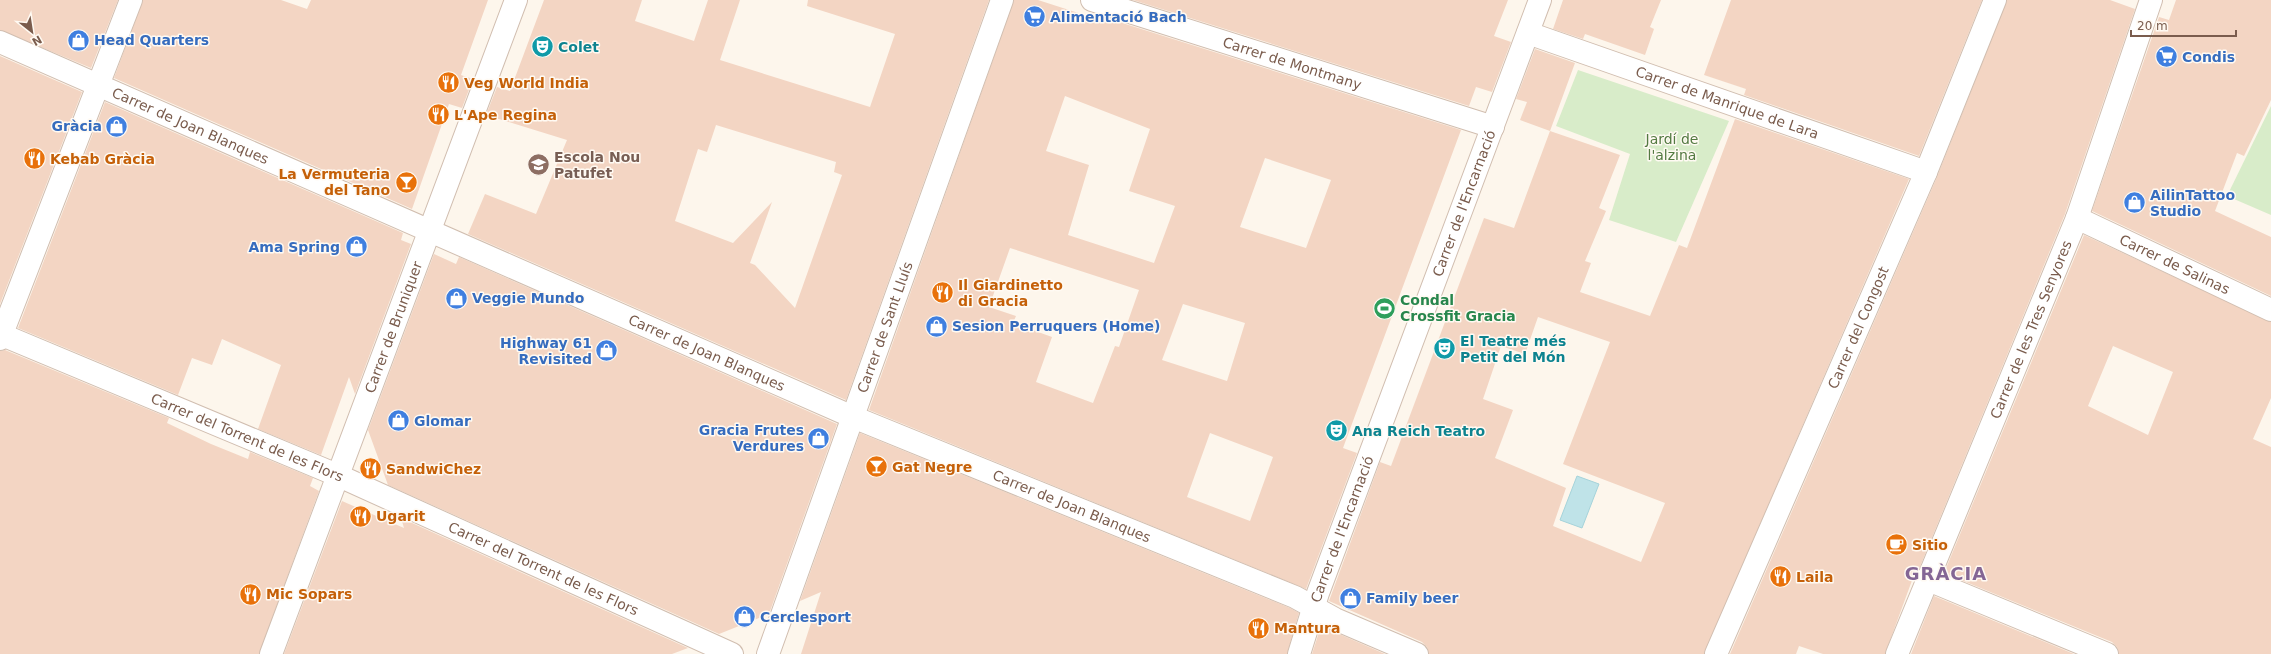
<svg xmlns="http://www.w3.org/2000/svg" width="2271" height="654" font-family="'DejaVu Sans',sans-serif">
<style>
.green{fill:#d8ecc9}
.water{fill:#bfe3e8;stroke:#a5d3da}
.building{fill:#f3d5c3;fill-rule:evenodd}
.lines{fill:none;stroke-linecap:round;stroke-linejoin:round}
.minor-casing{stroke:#d1beb0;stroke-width:24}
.minor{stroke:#fff;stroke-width:22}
.labels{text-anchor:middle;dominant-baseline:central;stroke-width:3;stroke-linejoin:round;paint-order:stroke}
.shop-label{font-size:14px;font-weight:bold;fill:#366cbe;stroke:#fffaf3;text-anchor:start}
.culture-label{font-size:14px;font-weight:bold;fill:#0d838f;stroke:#fffaf3;text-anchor:start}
.street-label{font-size:14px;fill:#7a5c4d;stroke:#fffaf3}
.food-label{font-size:14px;font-weight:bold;fill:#c56008;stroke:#fffaf3;text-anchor:start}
.park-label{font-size:14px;fill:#537a41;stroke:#fffaf3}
.education-label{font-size:14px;font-weight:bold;fill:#785e54;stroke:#fffaf3;text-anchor:start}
.leisure-label{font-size:14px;font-weight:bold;fill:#27864d;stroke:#fffaf3;text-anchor:start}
.district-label{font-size:18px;font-weight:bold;letter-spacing:1px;fill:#846695;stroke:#fffaf3}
</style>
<rect width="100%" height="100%" fill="#fdf6ec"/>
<g class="green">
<polygon points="1578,70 1729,121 1676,242 1609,220 1630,154 1556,126"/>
<polygon points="2271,106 2271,215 2227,196"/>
</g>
<polygon class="water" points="1577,476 1599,484 1582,528 1560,520"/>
<g class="building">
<polygon points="0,0 118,0 91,68 0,30"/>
<polygon points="143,0 281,0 307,9 311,0 488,0 461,75 473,79 462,108 449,104 412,209 114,78"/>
<path d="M544 0H642L635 21 694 41 708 0H740L720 60 870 107 895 34 807 6 808 0H989L846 400 468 234 485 194 536 214 567 140 486 115 497 87 510 91ZM716 125 836 162 834 172 842 175 795 308 755 265 750 263 772 202 733 243 675 221 698 149 707 152Z"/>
<path d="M1014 0H1038L1097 19V15L1461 130 1343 448 1357 453 1306 589 869 410ZM1065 96 1150 129 1129 191 1175 206 1154 263 1068 235 1089 165 1046 151ZM1265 158 1331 180 1306 248 1240 227ZM1010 248 1139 290 1119 347 1115 346 1093 403 1036 382 1052 337 1013 323 1016 316 989 307ZM1183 304 1245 323 1227 381 1162 360ZM1210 433 1273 457 1250 521 1187 497Z"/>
<polygon points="1133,0 1508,0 1494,36 1511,42 1492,92 1476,87 1469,106"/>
<polygon points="1563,0 1661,0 1650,27 1654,29 1645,55 1585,34 1583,39 1553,29"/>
<polygon points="1731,0 1982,0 1919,156 1744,95 1746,89 1704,75"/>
<polygon points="2007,0 2110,0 2135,9 2065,214 1919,569 1914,575 1885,654 1823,654 1799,646 1796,654 1730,654 1937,177"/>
<polygon points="2176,0 2271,0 2271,100 2244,156 2237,153 2215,211 2271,237 2271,296 2092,211 2159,17 2169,20"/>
<polygon points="1535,49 1575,63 1550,131 1520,120 1527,102 1516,99"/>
<polygon points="0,56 82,92 0,304"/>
<polygon points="105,102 403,233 401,240 411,244 355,394 349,377 321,455 258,429 281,365 222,339 212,365 192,358 178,395 18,328"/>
<path d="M1735 119 1909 179 1704 654H1429L1427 647 1422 642 1329 601 1380 462 1391 466 1484 218 1514 228 1550 131 1620 155 1599 208 1606 211 1585 261 1591 263 1580 292 1650 316 1679 245 1687 248ZM1538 317 1610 342 1563 464 1665 503 1641 562 1553 526 1566 488 1495 458 1513 410 1483 399 1501 346 1525 354Z"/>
<path d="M2084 235 2271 322V398L2253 439 2271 447V654H2119L2117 647 2112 642 1944 573ZM2113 346 2173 372 2148 435 2088 406Z"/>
<polygon points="434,254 456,264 459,257 837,424 769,614 719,634 388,485 368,430"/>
<polygon points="5,350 169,418 167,423 211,444 248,459 250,452 313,478 310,486 319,491 259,654 0,654 0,351"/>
<polygon points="860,433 1290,608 1299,613 1287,654 801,654 821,592 800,601"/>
<polygon points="342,501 404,528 401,518 688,648 672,654 284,654"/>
<polygon points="1934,596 2074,654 1911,654"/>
<polygon points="1321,626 1330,630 1385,654 1312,654"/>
</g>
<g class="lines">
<defs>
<g id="minor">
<path id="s1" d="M1092 0 1493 127"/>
<path id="s2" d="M1528 33 1926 172"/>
<path id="s3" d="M0 42 853 417 1295 597 1335 619 1417 654"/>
<path id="s4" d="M2077 218 2271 310"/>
<path id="s5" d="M0 334 337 475 732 654"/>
<polyline points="0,339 131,0"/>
<polyline points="1926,579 2107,654"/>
<path id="s6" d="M271 654 516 0"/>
<path id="s7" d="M768 654 1002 0"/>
<path id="s8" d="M1299 654 1318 593 1540 0"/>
<path id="s9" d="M1716 654 1926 172 1995 0"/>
<path id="s10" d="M1897 654 2077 218 2151 0"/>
</g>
</defs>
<use href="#minor" class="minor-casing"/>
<use href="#minor" class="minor"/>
</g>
<defs>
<symbol id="supermarket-disc" viewBox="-11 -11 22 22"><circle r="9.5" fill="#3f7fe0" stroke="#fffaf3"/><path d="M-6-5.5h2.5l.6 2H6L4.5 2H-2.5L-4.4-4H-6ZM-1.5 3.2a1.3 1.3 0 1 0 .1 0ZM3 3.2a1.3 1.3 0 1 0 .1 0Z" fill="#fff"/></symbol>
<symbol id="shop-disc" viewBox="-11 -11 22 22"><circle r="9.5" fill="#3f7fe0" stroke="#fffaf3"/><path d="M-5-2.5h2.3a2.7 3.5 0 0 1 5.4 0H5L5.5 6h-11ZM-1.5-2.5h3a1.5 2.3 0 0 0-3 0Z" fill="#fff"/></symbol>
<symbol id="theatre-disc" viewBox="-11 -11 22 22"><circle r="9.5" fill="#0f9aa8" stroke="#fffaf3"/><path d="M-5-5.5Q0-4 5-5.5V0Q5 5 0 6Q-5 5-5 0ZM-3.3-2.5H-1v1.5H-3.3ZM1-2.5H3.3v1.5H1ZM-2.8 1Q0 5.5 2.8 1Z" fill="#fff"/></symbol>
<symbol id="restaurant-disc" viewBox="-11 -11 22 22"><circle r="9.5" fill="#e8710a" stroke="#fffaf3"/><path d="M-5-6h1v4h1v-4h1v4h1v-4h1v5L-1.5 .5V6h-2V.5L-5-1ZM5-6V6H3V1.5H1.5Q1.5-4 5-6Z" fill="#fff"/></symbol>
<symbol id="school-disc" viewBox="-11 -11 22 22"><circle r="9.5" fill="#8d6e63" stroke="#fffaf3"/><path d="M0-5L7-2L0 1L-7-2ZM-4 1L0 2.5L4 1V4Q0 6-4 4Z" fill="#fff"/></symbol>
<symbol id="bar-disc" viewBox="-11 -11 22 22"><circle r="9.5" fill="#e8710a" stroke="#fffaf3"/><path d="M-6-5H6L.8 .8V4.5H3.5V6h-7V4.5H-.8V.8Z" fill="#fff"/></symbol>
<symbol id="stadium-disc" viewBox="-11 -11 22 22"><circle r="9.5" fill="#2e9e5b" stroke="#fffaf3"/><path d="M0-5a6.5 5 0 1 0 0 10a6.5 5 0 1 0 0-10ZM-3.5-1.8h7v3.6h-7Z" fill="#fff"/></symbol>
<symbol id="cafe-disc" viewBox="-11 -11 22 22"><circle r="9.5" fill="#e8710a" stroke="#fffaf3"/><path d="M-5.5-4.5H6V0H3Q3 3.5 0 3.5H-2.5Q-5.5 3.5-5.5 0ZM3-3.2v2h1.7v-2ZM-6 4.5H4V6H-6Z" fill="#fff"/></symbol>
</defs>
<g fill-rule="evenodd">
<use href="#supermarket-disc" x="1022" y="4" width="25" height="25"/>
<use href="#shop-disc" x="66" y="28" width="25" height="25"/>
<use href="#theatre-disc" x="530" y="34" width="25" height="25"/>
<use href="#supermarket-disc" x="2154" y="44" width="25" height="25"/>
<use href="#restaurant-disc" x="436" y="70" width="25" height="25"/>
<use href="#restaurant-disc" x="426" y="102" width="25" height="25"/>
<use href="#shop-disc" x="104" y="114" width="25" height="25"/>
<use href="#restaurant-disc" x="22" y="146" width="25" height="25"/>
<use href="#school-disc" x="526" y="152" width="25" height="25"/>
<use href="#bar-disc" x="394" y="170" width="25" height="25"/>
<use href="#shop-disc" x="2122" y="190" width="25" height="25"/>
<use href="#shop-disc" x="344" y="234" width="25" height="25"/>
<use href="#restaurant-disc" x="930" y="280" width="25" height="25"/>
<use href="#shop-disc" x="444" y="286" width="25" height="25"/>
<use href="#stadium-disc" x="1372" y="296" width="25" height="25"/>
<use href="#shop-disc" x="924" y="314" width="25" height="25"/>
<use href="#theatre-disc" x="1432" y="336" width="25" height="25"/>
<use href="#shop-disc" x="594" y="338" width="25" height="25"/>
<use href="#shop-disc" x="386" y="408" width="25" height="25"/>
<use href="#theatre-disc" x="1324" y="418" width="25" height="25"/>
<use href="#shop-disc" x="806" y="426" width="25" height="25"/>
<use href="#bar-disc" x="864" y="454" width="25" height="25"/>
<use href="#restaurant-disc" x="358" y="456" width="25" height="25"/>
<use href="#restaurant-disc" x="348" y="504" width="25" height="25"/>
<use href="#cafe-disc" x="1884" y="532" width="25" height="25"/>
<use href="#restaurant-disc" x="1768" y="564" width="25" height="25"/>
<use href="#restaurant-disc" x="238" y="582" width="25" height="25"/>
<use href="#shop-disc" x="1338" y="586" width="25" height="25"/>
<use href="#shop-disc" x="732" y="604" width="25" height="25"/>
<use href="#restaurant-disc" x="1246" y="616" width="25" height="25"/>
</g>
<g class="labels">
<g class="shop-label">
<text x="1050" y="17">Alimentació Bach</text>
<text x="94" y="40">Head Quarters</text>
<text x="2182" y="57">Condis</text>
<text x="102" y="126" text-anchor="end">Gràcia</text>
<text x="2150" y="195">AilinTattoo<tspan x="2150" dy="16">Studio</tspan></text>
<text x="340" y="247" text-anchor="end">Ama Spring</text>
<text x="472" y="298">Veggie Mundo</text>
<text x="952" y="326">Sesion Perruquers (Home)</text>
<text x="592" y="343" text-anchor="end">Highway 61<tspan x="592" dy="16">Revisited</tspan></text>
<text x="414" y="421">Glomar</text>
<text x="804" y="430" text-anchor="end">Gracia Frutes<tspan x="804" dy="16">Verdures</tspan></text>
<text x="1366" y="598">Family beer</text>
<text x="760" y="617">Cerclesport</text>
</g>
<g class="culture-label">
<text x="558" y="47">Colet</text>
<text x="1460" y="341">El Teatre més<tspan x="1460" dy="16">Petit del Món</tspan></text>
<text x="1352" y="431">Ana Reich Teatro</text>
</g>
<g class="street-label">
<text stroke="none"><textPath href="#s1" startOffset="210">Carrer de Montmany</textPath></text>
<text stroke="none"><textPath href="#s2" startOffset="211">Carrer de Manrique de Lara</textPath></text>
<text stroke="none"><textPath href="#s3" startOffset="208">Carrer de Joan Blanques</textPath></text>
<text stroke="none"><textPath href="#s8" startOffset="480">Carrer de l'Encarnació</textPath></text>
<text stroke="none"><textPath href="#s4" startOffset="108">Carrer de Salinas</textPath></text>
<text stroke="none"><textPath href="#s6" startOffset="349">Carrer de Bruniquer</textPath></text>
<text stroke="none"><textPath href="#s7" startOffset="347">Carrer de Sant Lluís</textPath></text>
<text stroke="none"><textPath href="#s9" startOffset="356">Carrer del Congost</textPath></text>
<text stroke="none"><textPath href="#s10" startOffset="351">Carrer de les Tres Senyores</textPath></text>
<text stroke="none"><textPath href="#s3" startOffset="772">Carrer de Joan Blanques</textPath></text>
<text stroke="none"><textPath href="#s5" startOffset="268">Carrer del Torrent de les Flors</textPath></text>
<text stroke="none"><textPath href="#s3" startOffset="1168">Carrer de Joan Blanques</textPath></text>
<text stroke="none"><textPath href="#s8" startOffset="132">Carrer de l'Encarnació</textPath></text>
<text stroke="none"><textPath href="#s5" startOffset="592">Carrer del Torrent de les Flors</textPath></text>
</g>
<g class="food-label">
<text x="464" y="83">Veg World India</text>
<text x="454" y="115">L'Ape Regina</text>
<text x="50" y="159">Kebab Gràcia</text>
<text x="390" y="174" text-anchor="end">La Vermuteria<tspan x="390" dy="16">del Tano</tspan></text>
<text x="958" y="285">Il Giardinetto<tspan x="958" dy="16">di Gracia</tspan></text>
<text x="892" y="467">Gat Negre</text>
<text x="386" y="469">SandwiChez</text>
<text x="376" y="516">Ugarit</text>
<text x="1912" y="545">Sitio</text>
<text x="1796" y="577">Laila</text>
<text x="266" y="594">Mic Sopars</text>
<text x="1274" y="628">Mantura</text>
</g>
<g class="park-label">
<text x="1672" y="139">Jardí de<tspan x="1672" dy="16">l'alzina</tspan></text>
</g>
<g class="education-label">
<text x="554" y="157">Escola Nou<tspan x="554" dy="16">Patufet</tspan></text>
</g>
<g class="leisure-label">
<text x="1400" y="300">Condal<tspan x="1400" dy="16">Crossfit Gracia</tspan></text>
</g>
<g class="district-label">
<text x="1946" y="573">GRÀCIA</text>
</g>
</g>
<g transform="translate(32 32) rotate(150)" stroke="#fffaf3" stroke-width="3" paint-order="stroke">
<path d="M0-3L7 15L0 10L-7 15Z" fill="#7a5c4d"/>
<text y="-6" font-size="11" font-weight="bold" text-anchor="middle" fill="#7a5c4d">N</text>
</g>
<path d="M2131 30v6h105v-6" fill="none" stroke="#7a5c4d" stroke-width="2"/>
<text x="2137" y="30" font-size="12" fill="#7a5c4d" stroke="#fffaf3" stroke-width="3" paint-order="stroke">20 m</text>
</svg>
